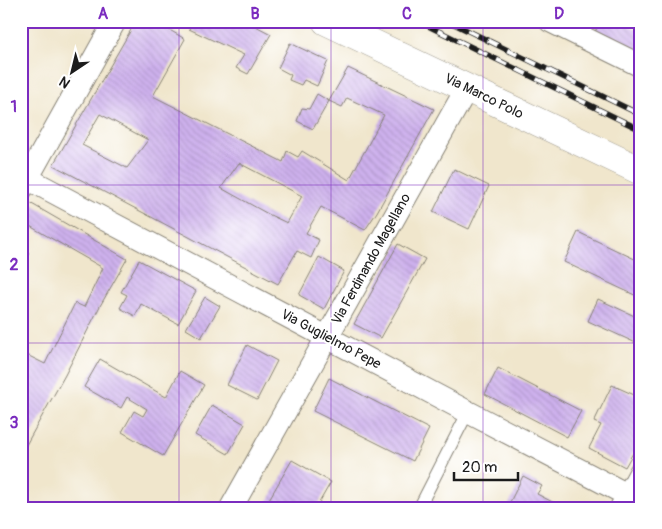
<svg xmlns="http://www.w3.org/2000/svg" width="662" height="529" font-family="Pangolin,sans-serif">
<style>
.building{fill:url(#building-back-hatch);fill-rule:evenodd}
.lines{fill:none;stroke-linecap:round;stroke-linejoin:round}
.service-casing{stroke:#868174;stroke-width:13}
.minor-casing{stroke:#868174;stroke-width:24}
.tertiary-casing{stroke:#868174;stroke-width:29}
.service{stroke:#fff;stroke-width:11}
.minor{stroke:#fff;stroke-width:22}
.tertiary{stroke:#fff;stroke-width:28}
.rail-casing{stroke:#1c1c1c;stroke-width:5.5}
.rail{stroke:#fff;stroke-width:4;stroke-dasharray:11;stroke-linecap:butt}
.grid{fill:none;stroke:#7b2cbf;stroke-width:1;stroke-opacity:0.55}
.labels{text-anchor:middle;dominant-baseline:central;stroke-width:4;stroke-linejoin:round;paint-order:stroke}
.street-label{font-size:14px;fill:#1c1c1c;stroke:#fff}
.neatline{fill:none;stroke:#7b2cbf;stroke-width:2}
.grid-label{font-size:16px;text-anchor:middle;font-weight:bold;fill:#7b2cbf}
</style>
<defs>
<pattern id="building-back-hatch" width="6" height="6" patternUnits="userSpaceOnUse" patternTransform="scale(1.25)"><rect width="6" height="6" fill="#ceb1ed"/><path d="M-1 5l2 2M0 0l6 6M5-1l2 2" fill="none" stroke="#b098cb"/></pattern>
</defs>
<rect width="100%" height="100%" fill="#fff"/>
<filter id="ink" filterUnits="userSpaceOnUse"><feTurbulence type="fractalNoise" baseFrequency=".02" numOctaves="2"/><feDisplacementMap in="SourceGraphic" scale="10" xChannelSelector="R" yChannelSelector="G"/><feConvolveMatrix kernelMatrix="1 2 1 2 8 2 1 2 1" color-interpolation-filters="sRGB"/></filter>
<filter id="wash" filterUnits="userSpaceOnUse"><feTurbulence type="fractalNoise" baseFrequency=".0096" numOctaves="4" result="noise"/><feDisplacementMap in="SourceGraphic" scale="20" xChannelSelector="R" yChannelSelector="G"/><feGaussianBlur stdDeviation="1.12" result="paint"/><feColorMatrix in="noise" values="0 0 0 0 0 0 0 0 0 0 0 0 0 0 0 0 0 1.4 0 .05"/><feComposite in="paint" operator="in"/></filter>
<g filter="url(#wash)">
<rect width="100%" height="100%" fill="#f0e6cc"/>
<g id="blocks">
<g class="building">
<path d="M136 21H154L185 39 153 96 283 162 287 151 298 157 302 151 349 180 384 115 347 98 342 107 329 101 348 68 434 109 377 212 365 230 321 207 306 233 319 240 311 258 297 251 278 284 53 165ZM100 114 148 140 127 168 82 145ZM239 163 302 196 287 223 268 214 221 188Z"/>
<polygon points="194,21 246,21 271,34 248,74 236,68 244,55 189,29"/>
<polygon points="600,21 620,21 636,29 641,21 641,55 595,32"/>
<polygon points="290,43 328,61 317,86 304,80 301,85 289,80 291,75 278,68"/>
<polygon points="317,94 329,101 313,129 297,121 302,108 309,109"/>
<polygon points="454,169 489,186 469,229 433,212"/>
<polygon points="30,203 127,259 100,306 65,375 21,454 21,352 45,364 75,303 84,307 103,268 21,221 21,217"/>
<polygon points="578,232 641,262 641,298 564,262"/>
<polygon points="398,244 425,259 381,338 354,324"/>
<polygon points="21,249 29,253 21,267"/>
<polygon points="319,257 344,271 324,309 299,295"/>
<polygon points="139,260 196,291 178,324 141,304 135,316 120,308 127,295 121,292"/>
<polygon points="205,297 220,306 201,338 186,329"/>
<polygon points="598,299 641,319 641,333 636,343 588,321"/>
<polygon points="247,345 277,361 257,400 227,385"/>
<polygon points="100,359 166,397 180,371 204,385 163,456 122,432 134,411 143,416 147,409 127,397 121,408 84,387"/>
<polygon points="498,368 581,411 567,437 485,394"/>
<polygon points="329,378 429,429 413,461 313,411"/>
<polygon points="612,385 641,398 641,439 625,467 589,448 601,425 594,422"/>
<polygon points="212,405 245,424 228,454 195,435"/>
<polygon points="292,460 331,482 316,508 264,508"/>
<polygon points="523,476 542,486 537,494 564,508 507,508"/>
</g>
</g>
</g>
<g filter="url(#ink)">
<use href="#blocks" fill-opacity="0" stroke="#868174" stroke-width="1"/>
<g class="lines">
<defs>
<polyline id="service" points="419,508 468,412"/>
<g id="minor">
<polyline points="550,21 641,66"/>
<polyline points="21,175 468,412 641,502"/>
<polyline points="21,190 115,21"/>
<polyline points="231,508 467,88"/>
<polyline points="621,508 641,471"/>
</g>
<polyline id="tertiary" points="326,21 641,171"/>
</defs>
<use href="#service" class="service-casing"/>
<use href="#minor" class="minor-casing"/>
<use href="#tertiary" class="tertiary-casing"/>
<use href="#service" class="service"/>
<use href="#minor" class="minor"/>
<use href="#tertiary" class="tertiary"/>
<defs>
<g id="rail">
<polyline points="418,21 641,130"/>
<polyline points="448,21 641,115"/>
</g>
</defs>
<use href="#rail" class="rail-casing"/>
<use href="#rail" class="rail"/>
</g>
</g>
<path class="grid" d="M179 21V508M331 21V508M483 21V508M21 185H641M21 343H641"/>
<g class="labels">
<g class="street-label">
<text transform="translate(484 96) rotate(26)">Via Marco Polo</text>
<text transform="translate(371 259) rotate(-61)">Via Ferdinando Magellano</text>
<text transform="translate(331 339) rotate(28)">Via Guglielmo Pepe</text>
</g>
</g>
<rect width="662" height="529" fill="none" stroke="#fff" stroke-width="55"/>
<g transform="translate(72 72) rotate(215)" stroke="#ffffff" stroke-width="4" paint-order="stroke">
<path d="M0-4L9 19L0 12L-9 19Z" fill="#1c1c1c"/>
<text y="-8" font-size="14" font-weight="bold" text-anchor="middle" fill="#1c1c1c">N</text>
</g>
<path d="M454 472v8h64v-8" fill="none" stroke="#1c1c1c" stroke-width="2.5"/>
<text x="462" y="472" font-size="15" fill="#1c1c1c" stroke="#ffffff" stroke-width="4" paint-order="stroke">20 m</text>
<rect x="28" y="28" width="606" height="474" class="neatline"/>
<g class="grid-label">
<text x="103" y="19">A</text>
<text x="255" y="19">B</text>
<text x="407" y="19">C</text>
<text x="559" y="19">D</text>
<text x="14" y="112">1</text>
<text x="14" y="270">2</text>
<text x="14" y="428">3</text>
</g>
</svg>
